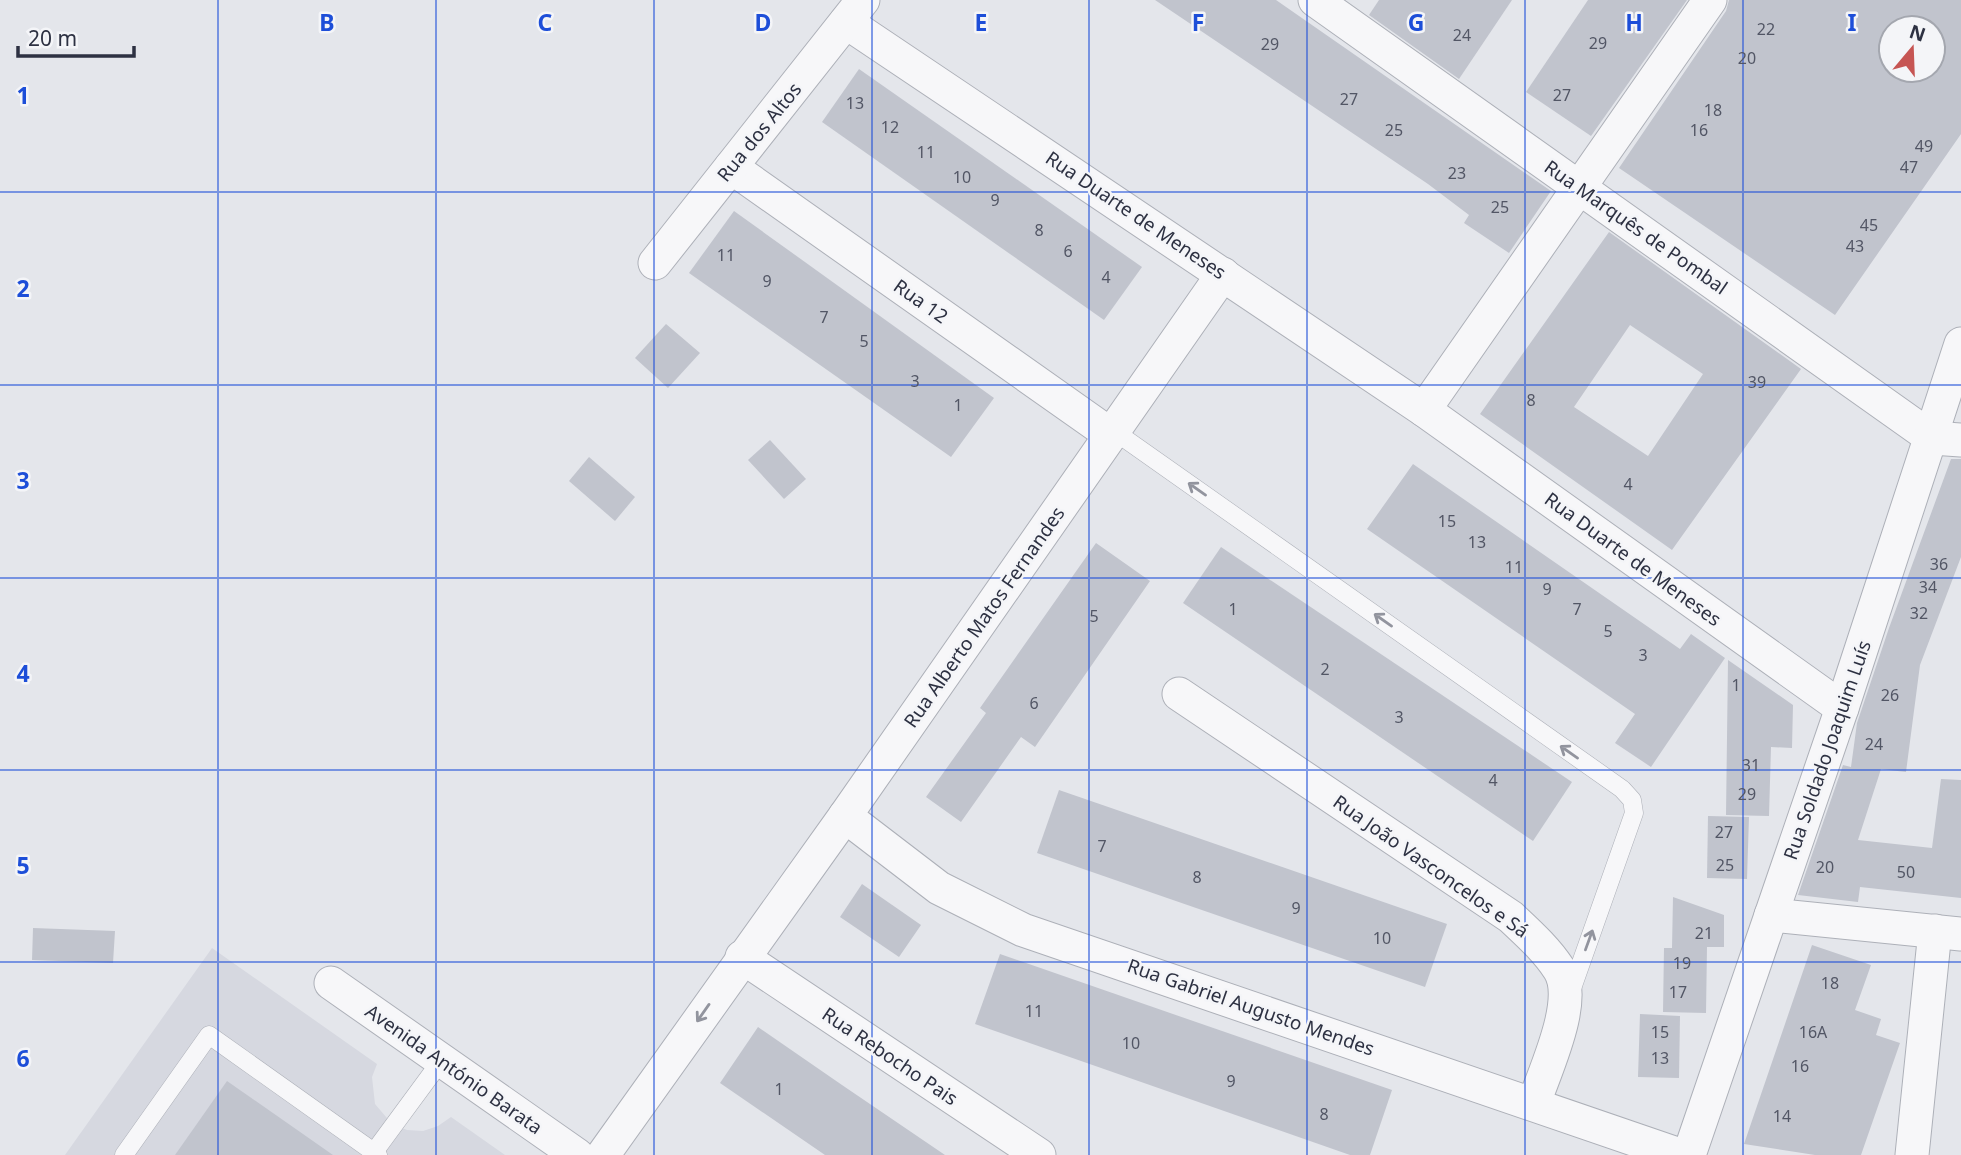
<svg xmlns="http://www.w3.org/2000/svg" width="1961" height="1155" font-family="'Noto Sans',sans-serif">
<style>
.built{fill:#d6d8e0}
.building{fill:#c1c4cd;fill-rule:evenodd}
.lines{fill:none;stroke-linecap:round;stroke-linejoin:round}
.lane-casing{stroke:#adb0b8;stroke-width:19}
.street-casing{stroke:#adb0b8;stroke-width:35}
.lane{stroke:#f7f7f9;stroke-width:18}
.street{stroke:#f7f7f9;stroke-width:33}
.oneway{stroke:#92949e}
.grid{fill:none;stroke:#1d4ed8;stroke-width:2;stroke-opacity:0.55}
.labels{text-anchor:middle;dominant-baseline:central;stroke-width:5;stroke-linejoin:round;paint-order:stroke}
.number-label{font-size:16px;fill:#525665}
.street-label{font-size:19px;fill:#2d3142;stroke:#f4f5f8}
.grid-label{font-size:23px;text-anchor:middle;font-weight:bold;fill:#1d4ed8;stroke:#f4f5f8;stroke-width:5;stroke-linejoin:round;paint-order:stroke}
</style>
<rect width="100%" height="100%" fill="#e4e6eb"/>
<polygon class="built" points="212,948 377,1064 372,1077 375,1104 392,1124 407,1130 423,1131 438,1126 451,1117 505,1155 65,1155"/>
<g class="building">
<polygon points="1155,0 1276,0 1551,191 1509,253 1464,223 1469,215 1428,184"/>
<polygon points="1379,0 1512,0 1459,79 1369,15"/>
<polygon points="1588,0 1687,0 1591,136 1526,92"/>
<path d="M1729 0H1961V134L1835 315 1619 168 1726 11ZM1891 28H1933V70H1891Z"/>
<polygon points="859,69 1142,267 1104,320 822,122"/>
<polygon points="734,211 994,398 951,457 689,273"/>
<path d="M1609 232 1801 369 1672 550 1480 414ZM1630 325 1703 374 1648 456 1574 407Z"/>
<polygon points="666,324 700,353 668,388 635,358"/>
<polygon points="770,440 806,479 784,499 748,460"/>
<polygon points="589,457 635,497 615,521 569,481"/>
<polygon points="1951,459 1961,459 1961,557 1920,665 1906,772 1881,769 1858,840 1932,848 1941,779 1961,780 1961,898 1860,887 1858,902 1798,895 1843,765 1851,767 1857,723 1889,628"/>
<polygon points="1413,464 1680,649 1691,634 1725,658 1651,767 1615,743 1635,714 1367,529"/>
<polygon points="1096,543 1150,581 1035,747 1021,737 961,822 926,797 986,713 980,708"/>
<polygon points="1221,547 1572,782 1533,841 1183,603"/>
<polygon points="1728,660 1793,705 1792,748 1771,747 1769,816 1726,815"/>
<polygon points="1059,790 1447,924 1425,987 1037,853"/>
<polygon points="1708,816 1749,817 1747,879 1707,878"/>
<polygon points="862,884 921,925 899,957 840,917"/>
<polygon points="1673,897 1724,915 1724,947 1707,947 1706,1013 1663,1012 1664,948 1672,948"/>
<polygon points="33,928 115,931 113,963 32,960"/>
<polygon points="1812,945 1871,965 1855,1010 1881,1019 1876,1035 1900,1043 1861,1155 1815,1155 1744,1144"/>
<polygon points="1000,954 1392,1090 1370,1155 1350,1155 975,1024"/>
<polygon points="1640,1014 1680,1016 1679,1078 1638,1077"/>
<polygon points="758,1027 842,1085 945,1155 825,1155 720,1083"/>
<polygon points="227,1081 333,1155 175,1155"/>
</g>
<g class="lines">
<defs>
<g id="lane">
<polyline points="1114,431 1622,789 1632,800 1634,813 1570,994"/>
<polyline points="374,1152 441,1061"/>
<polyline points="124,1155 209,1035 378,1155"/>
</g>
<g id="street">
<polyline points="1315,0 1932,438 1961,440"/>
<polyline points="1710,0 1424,410 1842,708"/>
<polyline points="846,22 1424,410"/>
<polyline points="731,167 1111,435"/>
<polyline points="655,263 863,0"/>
<path d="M1179 694 1511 917C1528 933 1546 949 1559 969 1579 1000 1545 1070 1534 1103"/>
<polyline points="845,816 939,888 1023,930 1680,1155"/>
<polyline points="1771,915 1961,934"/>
<polyline points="742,957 1039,1155"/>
<polyline points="331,983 577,1155"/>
<polyline points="603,1155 845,816 1223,274"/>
<polyline points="1689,1155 1842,708 1961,344"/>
<polyline points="1912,1155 1935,931"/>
</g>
</defs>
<use href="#lane" class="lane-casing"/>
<use href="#street" class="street-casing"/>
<use href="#lane" class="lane"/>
<use href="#street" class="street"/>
</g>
<defs><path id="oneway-shaft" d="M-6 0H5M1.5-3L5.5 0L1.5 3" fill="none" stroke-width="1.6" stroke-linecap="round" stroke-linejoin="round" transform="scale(1.75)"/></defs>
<g class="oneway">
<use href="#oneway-shaft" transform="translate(1197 489) rotate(-145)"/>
<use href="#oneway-shaft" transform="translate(1383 620) rotate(-145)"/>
<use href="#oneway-shaft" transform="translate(1569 752) rotate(-145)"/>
<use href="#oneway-shaft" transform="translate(1589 940) rotate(-70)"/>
<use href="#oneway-shaft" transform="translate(703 1013) rotate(125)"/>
</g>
<path class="grid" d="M218 0V1155M436 0V1155M654 0V1155M872 0V1155M1089 0V1155M1307 0V1155M1525 0V1155M1743 0V1155M0 192H1961M0 385H1961M0 578H1961M0 770H1961M0 962H1961"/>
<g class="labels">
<g class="number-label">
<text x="1766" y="29">22</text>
<text x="1462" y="35">24</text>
<text x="1598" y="43">29</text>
<text x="1270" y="44">29</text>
<text x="1747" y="58">20</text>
<text x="1562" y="95">27</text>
<text x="1349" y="99">27</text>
<text x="855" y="103">13</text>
<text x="1713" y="110">18</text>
<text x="890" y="127">12</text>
<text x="1394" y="130">25</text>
<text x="1699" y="130">16</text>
<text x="1924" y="146">49</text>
<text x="926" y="152">11</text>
<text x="1909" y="167">47</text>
<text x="1457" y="173">23</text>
<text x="962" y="177">10</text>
<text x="995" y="200">9</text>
<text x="1500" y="207">25</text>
<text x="1869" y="225">45</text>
<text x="1039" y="230">8</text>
<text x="1855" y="246">43</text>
<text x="1068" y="251">6</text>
<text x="726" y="255">11</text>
<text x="1106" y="277">4</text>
<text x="767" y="281">9</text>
<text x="824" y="317">7</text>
<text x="864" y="341">5</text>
<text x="915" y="381">3</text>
<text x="1757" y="382">39</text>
<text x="1531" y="400">8</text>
<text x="958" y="405">1</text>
<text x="1628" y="484">4</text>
<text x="1447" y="521">15</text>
<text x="1477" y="542">13</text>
<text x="1939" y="564">36</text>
<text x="1514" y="567">11</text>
<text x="1928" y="587">34</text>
<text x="1547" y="589">9</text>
<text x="1233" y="609">1</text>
<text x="1577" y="609">7</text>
<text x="1919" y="613">32</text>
<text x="1094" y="616">5</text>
<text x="1608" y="631">5</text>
<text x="1643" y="655">3</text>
<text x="1325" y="669">2</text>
<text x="1736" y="685">1</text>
<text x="1890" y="695">26</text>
<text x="1034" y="703">6</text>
<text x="1399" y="717">3</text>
<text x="1874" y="744">24</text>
<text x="1751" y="765">31</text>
<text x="1493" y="780">4</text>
<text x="1747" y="794">29</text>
<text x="1724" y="832">27</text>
<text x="1102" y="846">7</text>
<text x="1725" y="865">25</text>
<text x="1825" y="867">20</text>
<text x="1906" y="872">50</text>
<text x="1197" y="877">8</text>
<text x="1296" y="908">9</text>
<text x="1704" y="933">21</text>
<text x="1382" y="938">10</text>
<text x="1682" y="963">19</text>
<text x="1830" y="983">18</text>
<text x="1678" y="992">17</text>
<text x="1034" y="1011">11</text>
<text x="1660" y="1032">15</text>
<text x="1813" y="1032">16A</text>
<text x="1131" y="1043">10</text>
<text x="1660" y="1058">13</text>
<text x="1800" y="1066">16</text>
<text x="1231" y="1081">9</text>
<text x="779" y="1089">1</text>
<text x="1324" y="1114">8</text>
<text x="1782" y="1116">14</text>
</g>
<g class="street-label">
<text transform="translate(759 132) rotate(-51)">Rua dos Altos</text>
<text transform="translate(1136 215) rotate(34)">Rua Duarte de Meneses</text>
<text transform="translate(1636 227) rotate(35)">Rua Marquês de Pombal</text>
<text transform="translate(921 301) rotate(35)">Rua 12</text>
<text transform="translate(1633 559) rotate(36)">Rua Duarte de Meneses</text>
<text transform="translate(984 617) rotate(-55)">Rua Alberto Matos Fernandes</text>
<text transform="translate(1827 750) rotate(-71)">Rua Soldado Joaquim Luís</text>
<text transform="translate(1431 866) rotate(35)">Rua João Vasconcelos e Sá</text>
<text transform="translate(1251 1007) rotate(19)">Rua Gabriel Augusto Mendes</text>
<text transform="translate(890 1056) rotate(34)">Rua Rebocho Pais</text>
<text transform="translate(454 1069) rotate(35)">Avenida António Barata</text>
</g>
</g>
<g class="grid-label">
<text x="327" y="31">B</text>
<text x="545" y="31">C</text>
<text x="763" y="31">D</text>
<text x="981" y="31">E</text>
<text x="1198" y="31">F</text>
<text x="1416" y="31">G</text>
<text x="1634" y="31">H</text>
<text x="1852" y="31">I</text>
<text x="23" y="104">1</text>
<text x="23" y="297">2</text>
<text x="23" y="489">3</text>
<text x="23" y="682">4</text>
<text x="23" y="874">5</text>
<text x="23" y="1067">6</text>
</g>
<g transform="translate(1912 49) rotate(19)"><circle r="33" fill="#f4f5f8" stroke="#a4a7af" stroke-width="2"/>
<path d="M0-5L12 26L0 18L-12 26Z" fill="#c65553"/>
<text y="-10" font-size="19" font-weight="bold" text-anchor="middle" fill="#2d3142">N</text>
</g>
<path d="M18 46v10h116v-10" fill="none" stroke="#2d3142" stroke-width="3.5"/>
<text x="28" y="46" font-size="21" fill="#2d3142" stroke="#f4f5f8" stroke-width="5" paint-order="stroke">20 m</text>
</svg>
